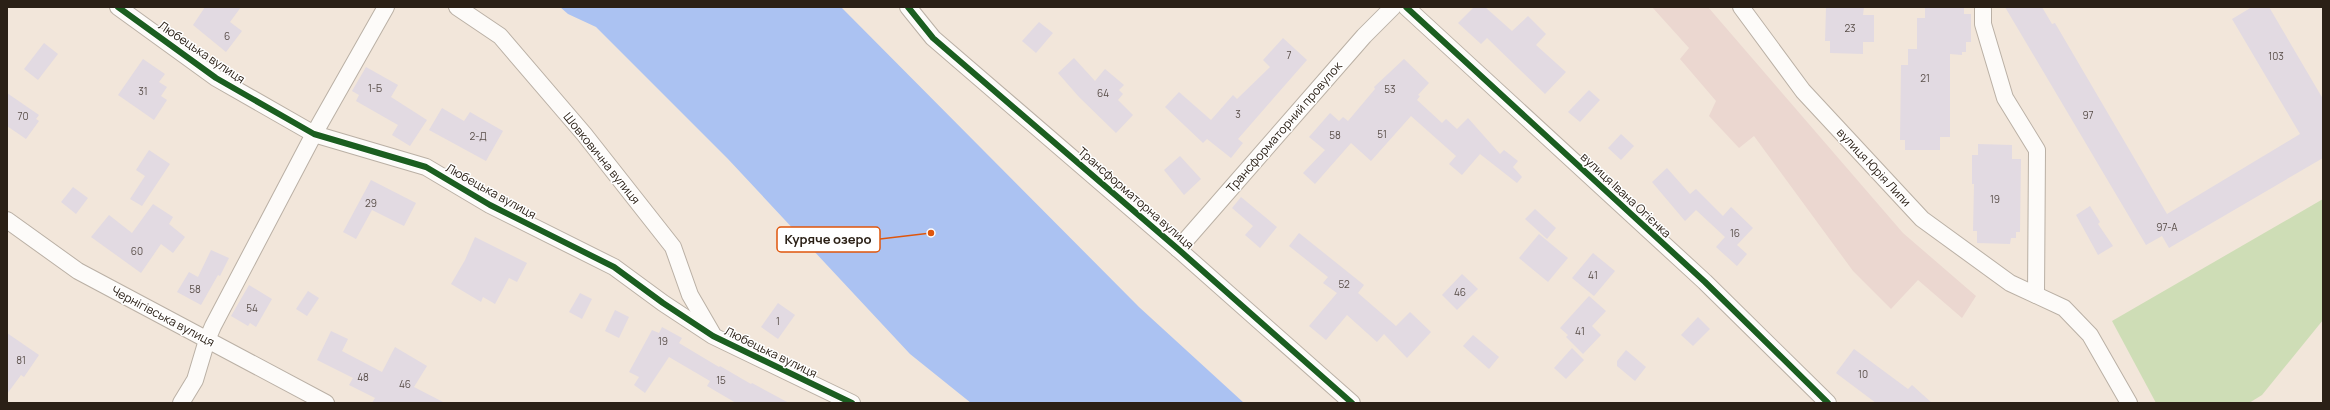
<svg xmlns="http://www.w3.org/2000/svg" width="2330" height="410" font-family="Manrope,sans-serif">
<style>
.industrial{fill:#ebd7d0}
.green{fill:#ceddb6}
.water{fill:#abc2f2}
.building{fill:#e2dae2}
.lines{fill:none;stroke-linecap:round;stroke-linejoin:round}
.street-casing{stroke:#bab0a5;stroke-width:18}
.street{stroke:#fdfbf9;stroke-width:16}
.cycleway-casing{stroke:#fff;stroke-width:8}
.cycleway{stroke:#1b5e20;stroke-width:6}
.labels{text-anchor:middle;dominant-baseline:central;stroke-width:3;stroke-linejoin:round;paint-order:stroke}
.number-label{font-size:10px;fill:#594e49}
.street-label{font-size:12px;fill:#2b2016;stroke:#fff}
.leader{fill:none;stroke:#df560c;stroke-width:1.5}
.callout-dot{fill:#df560c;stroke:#fff;stroke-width:1.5}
.callout{fill:#fff;stroke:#df560c;stroke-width:1.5}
.callout-label{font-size:13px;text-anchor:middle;font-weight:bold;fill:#2b2016}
</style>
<rect width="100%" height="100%" fill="#f2e6da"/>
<polygon class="industrial" points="1652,7 1708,7 1903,233 1976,296 1962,318 1918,280 1891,309 1853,271 1754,136 1739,148 1709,116 1716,101 1680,59 1689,48"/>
<polygon class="green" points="2323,199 2323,320 2262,395 2249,403 2156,403 2112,321"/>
<polygon class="water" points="560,7 841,7 1139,307 1244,403 971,403 910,354 728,159 596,27 568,14"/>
<g class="building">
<polygon points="205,7 241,7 230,22 242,31 226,52 193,25"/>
<polygon points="1474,7 1485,7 1512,31 1528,16 1546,34 1536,45 1566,72 1545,94 1487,38 1481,44 1458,23"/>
<polygon points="1864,7 1863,15 1874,15 1874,42 1863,42 1863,54 1830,53 1830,41 1825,41 1826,8"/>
<polygon points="1925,7 1964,7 1964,14 1971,14 1971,42 1966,42 1966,52 1962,52 1962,55 1950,54 1950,137 1940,137 1940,150 1905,150 1905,140 1900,140 1901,65 1908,65 1908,49 1917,49 1917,18 1925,18"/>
<polygon points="2005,7 2042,7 2052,24 2055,23 2167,214 2300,134 2232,19 2252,7 2269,7 2323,99 2323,158 2169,248 2162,236 2146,245"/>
<polygon points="1039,22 1053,33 1036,53 1022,41"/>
<polygon points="1283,38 1307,60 1238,139 1243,143 1231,158 1207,139 1203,143 1165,107 1179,92 1211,120 1233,95 1237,99 1270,67 1263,60"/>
<polygon points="44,43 58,54 38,80 24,69"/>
<polygon points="1074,58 1095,81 1105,69 1124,85 1119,90 1123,94 1118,100 1133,115 1116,133 1079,97 1058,73"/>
<polygon points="143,59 165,74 159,82 167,87 161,96 167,100 154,120 118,95"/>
<polygon points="1404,59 1429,83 1418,95 1420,96 1417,100 1442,123 1446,119 1457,129 1468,118 1500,154 1504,150 1518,161 1513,167 1522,177 1517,183 1480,154 1462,175 1449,164 1456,156 1411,116 1371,161 1351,143 1315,184 1303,173 1325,150 1309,137 1330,113 1339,121 1343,117 1348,121 1375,89 1374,87"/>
<polygon points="366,67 398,85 391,97 427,120 410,146 392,135 398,125 356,101 359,95 352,91"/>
<polygon points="1589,90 1600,100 1580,122 1568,112"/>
<polygon points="7,93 39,115 36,119 39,121 26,139 7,126"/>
<polygon points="442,108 464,121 470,112 503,131 486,161 429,130"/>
<polygon points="1621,134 1634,146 1621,160 1608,148"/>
<polygon points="1978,144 2012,145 2012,159 2021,159 2020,232 2016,232 2016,238 2011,238 2010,244 1977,243 1977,231 1973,231 1974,184 1972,184 1972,155 1978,155"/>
<polygon points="149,150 170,164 142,206 130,199 145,176 136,170"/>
<polygon points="1180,156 1201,179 1184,195 1164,170"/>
<polygon points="1667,168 1690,194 1696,189 1723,216 1731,207 1753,228 1737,245 1747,254 1737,266 1716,247 1725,237 1696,210 1685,221 1652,182"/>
<polygon points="371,180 416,203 404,226 372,210 356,239 343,232"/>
<polygon points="73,187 88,198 76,214 61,202"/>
<polygon points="1241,197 1277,227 1260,248 1245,235 1253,226 1232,208"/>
<polygon points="153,204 173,217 169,224 185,237 173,253 161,244 141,273 91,237 109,215 132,233"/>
<polygon points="2090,206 2100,222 2098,224 2113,246 2098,255 2076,215"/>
<polygon points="1535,209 1556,228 1547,239 1525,219"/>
<polygon points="1299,233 1364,285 1358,293 1396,326 1410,312 1431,332 1407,358 1384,334 1377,342 1347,315 1326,340 1309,326 1337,293 1323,283 1328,277 1289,246"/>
<polygon points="1539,234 1568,258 1548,282 1519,258"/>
<polygon points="475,237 527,263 517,282 509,278 495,304 483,297 481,302 451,284 465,260"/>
<polygon points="211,250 229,258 220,276 218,275 201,305 177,292 189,272 198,277"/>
<polygon points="1593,253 1615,271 1594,296 1572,278"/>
<polygon points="1462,274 1478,289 1457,310 1442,295"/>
<polygon points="249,285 272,299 256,327 250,323 248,326 231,316"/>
<polygon points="308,291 319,298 307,316 296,309"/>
<polygon points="580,293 592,299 582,319 569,312"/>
<polygon points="1589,296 1606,311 1592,326 1601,335 1583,354 1566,337 1568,335 1560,328"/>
<polygon points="778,303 795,315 778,339 761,327"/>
<polygon points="615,310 629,317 619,338 605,331"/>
<polygon points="1698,317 1710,329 1693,346 1681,335"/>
<polygon points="662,327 682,338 679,343 719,367 720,366 751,384 752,383 789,403 736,403 707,386 710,381 669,357 645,393 634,385 639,377 629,372 652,330 659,333"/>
<polygon points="331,331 348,339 342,351 382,372 395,347 427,366 414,387 445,403 372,403 375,398 349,385 353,378 317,360"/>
<polygon points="7,333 39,355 24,377 21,375 7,394"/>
<polygon points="1473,335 1499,357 1489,369 1463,346"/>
<polygon points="1572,348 1584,360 1566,379 1554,368"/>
<polygon points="1854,349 1908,389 1912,385 1932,403 1876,403 1836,373"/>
<polygon points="1626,350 1646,367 1635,381 1617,366 1617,361"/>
</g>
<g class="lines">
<defs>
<g id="street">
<polyline points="118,7 216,78 314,134 426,167 490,205 614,267 663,303 713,336 852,403"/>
<polyline points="457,7 500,36 584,134 673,247 690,295 712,333"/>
<polyline points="908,7 933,38 1178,249 1352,403"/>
<polyline points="1406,7 1705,282 1828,403"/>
<polyline points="1741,7 1803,91 1922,219 2010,283 2064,308 2090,335 2129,403"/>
<polyline points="1983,9 1983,24 2005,98 2037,150 2036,295"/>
<polyline points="7,220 78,271 326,403"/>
<polyline points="1178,249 1364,36 1393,7"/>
<polyline points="181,403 195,380 207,340 213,326 314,134 386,7"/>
</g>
</defs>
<use href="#street" class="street-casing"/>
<use href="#street" class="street"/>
<defs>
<g id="cycleway">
<polyline points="118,7 216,78 314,134 426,167 490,205 614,267 663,303 713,336 852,403"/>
<polyline points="908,7 933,38 1178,249 1352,403"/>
<polyline points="1406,7 1705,282 1828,403"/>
</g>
</defs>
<use href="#cycleway" class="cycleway-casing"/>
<use href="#cycleway" class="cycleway"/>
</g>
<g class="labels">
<g class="number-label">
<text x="1850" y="28">23</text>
<text x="227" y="36">6</text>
<text x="1289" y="55">7</text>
<text x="2276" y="56">103</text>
<text x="1925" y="78">21</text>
<text x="375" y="88">1-Б</text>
<text x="1390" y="89">53</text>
<text x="143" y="91">31</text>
<text x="1103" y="93">64</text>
<text x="1238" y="114">3</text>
<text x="2088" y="115">97</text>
<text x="23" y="116">70</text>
<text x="1382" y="134">51</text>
<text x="1335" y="135">58</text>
<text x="478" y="136">2-Д</text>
<text x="1995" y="199">19</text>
<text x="371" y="203">29</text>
<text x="2167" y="227">97-А</text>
<text x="1735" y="233">16</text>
<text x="137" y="251">60</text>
<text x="1593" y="275">41</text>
<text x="1344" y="284">52</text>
<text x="195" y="289">58</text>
<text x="1460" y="292">46</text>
<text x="252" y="308">54</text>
<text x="778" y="321">1</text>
<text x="1580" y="331">41</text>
<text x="663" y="341">19</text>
<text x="21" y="360">81</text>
<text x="1863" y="374">10</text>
<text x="363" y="377">48</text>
<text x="721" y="380">15</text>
<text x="405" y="384">46</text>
</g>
<g class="street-label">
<text transform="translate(202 52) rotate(34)">Любецька вулиця</text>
<text transform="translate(1284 127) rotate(-49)">Трансформаторний провулок</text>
<text transform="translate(602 158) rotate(51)">Шовковична вулиця</text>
<text transform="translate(1874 167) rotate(47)">вулиця Юрія Липи</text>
<text transform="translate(491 191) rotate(29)">Любецька вулиця</text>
<text transform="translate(1626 195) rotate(43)">вулиця Івана Огієнка</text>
<text transform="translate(1136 198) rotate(41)">Трансформаторна вулиця</text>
<text transform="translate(163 316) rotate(28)">Чернігівська вулиця</text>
<text transform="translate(771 352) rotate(26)">Любецька вулиця</text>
</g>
</g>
<path class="leader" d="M931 233L880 239"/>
<circle class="callout-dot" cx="931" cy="233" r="4"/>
<rect class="callout" x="777" y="227" width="103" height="25" rx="4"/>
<g class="callout-label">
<text x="828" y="244">Куряче озеро</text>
</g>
<rect width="2330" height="410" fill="none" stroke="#2b2016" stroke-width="16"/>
</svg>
